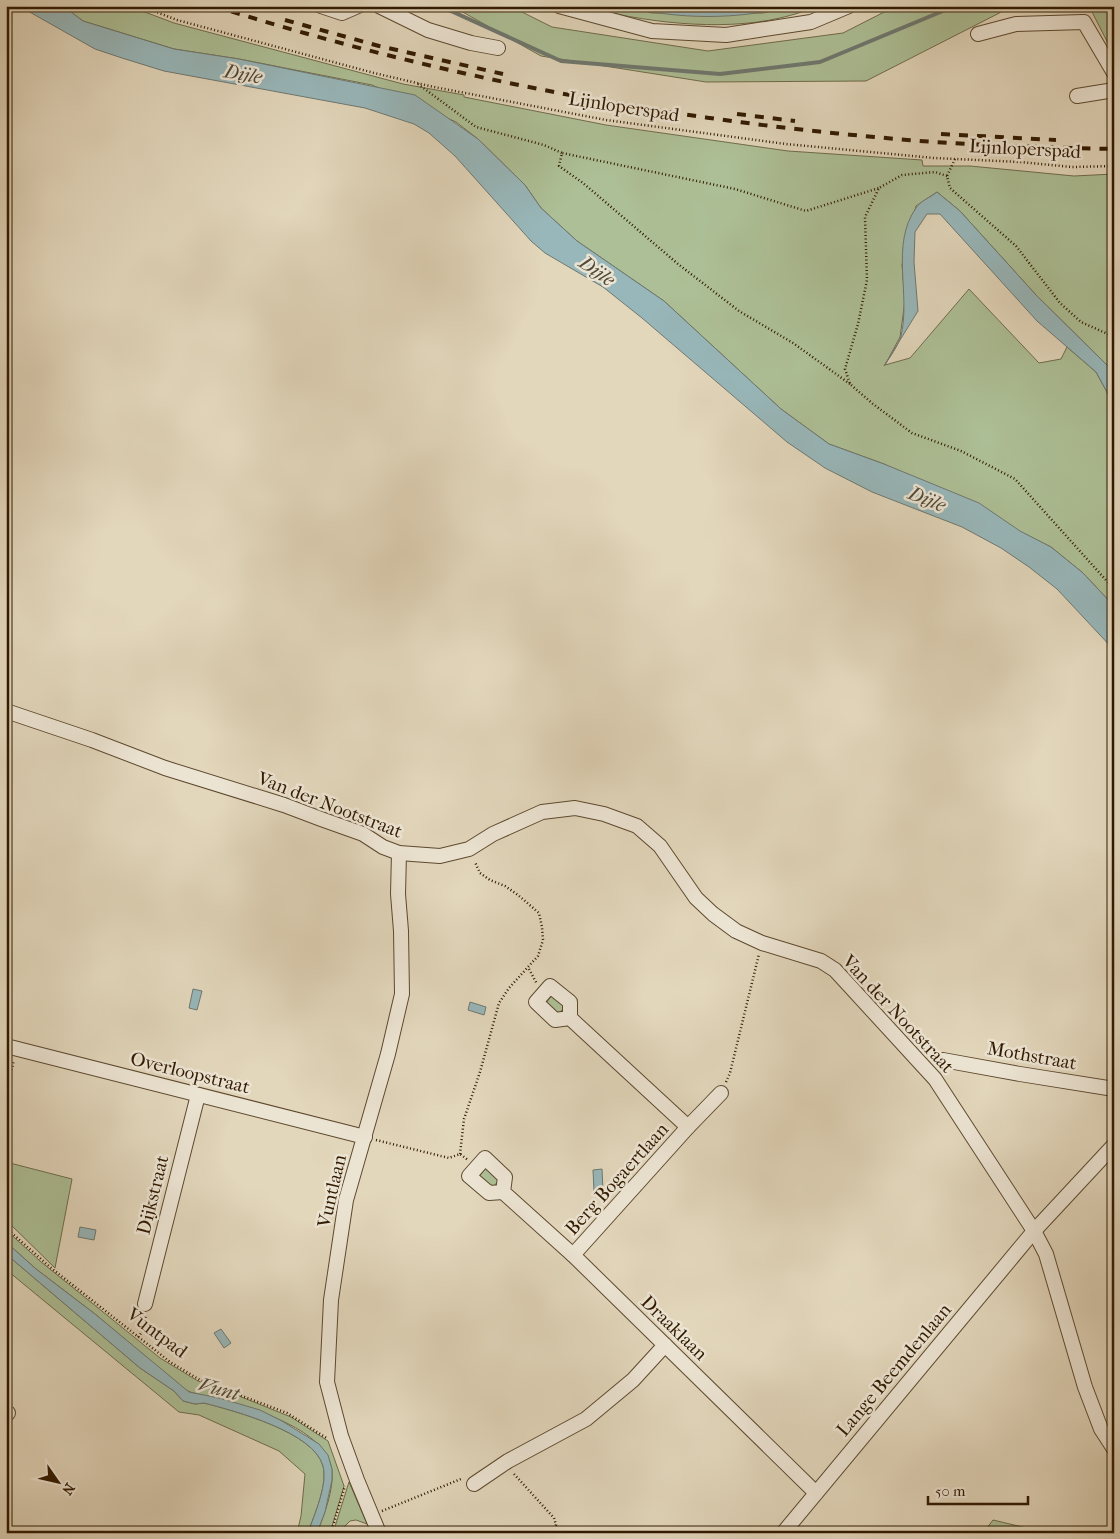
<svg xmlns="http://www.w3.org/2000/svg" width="1120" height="1539" font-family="'IM FELL French Canon',serif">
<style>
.green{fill:#adbf96;stroke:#6f6c4b}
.water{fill:#98b7ba;stroke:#6f7870}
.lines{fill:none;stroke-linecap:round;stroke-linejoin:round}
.stream{stroke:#6f7870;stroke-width:4}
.minor-casing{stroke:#5d492f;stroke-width:16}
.path{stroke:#311a00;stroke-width:2.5;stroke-dasharray:1 2.5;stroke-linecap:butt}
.minor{stroke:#ece4d3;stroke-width:14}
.rail{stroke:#311a00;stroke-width:4;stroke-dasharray:9 9;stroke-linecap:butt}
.labels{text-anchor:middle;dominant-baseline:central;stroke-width:5;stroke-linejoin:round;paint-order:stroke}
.street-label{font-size:19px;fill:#311a00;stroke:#ece4d3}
.water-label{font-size:20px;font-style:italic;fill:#504938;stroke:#ece4d3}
</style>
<rect width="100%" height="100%" fill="#e2d6bb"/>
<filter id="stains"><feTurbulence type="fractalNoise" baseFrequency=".004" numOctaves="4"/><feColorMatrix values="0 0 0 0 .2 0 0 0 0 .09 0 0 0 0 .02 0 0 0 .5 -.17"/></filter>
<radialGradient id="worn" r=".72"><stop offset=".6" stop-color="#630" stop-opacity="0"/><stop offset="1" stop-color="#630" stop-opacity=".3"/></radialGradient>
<g class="green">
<polygon points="63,6 129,6 174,23 403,84 464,95 464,97 606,125 788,151 922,160 923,166 970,166 1074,176 1114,174 1114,372 1036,295 960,211 937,192 916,206 902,265 905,301 900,337 885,365 910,358 969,289 1039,363 1061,359 1067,347 1096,372 1113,403 1114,606 1083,573 1051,547 884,464 829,444 781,409 664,301 577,241 541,208 525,185 478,139 456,122 372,85 239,59 174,49 83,21"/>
<polygon points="452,6 510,6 552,27 708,51 843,33 896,6 1013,6 866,81 706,82 541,56"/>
<path d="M582 6H624L652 13H763L791 6H820C807 10 794 15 780 18 719 32 642 22 582 6Z"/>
<polygon points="1089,6 1114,6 1114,55"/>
<polygon points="553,994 565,1007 560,1012 556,1013 546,1003"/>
<polygon points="6,1162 72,1179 55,1268 6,1220"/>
<polygon points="486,1168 499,1180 494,1186 490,1187 479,1177"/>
<path d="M6 1230 40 1261 160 1358 198 1381 234 1394 291 1417 328 1441 344 1486 330 1533H317C324 1515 334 1490 332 1470 326 1429 255 1410 222 1399 208 1395 195 1396 182 1388L95 1314 36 1269 6 1242Z"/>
<path d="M6 1254 140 1368 174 1391 183 1401 195 1404 204 1403C235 1411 314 1432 323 1466 328 1485 314 1515 308 1533H297L301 1516 305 1474 279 1451 199 1415 179 1412 9 1272 6 1270Z"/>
<polygon points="349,1482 367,1524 356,1520 350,1521 338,1533 333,1533"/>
<polygon points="993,1520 1035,1530 1037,1533 983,1533"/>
</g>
<g class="water">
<polygon points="19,6 63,6 83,21 174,49 239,59 415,95 478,139 525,185 541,208 577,241 664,301 781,409 829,444 884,464 979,503 1020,531 1051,547 1083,573 1114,606 1114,650 1057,589 1029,567 1001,548 962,527 872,492 825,468 787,442 642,318 603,287 545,253 531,241 455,156 429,133 414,124 365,108 164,71 122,58 95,49"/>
<path d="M624 6H791C737 20 679 20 624 6Z"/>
<path d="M937 192 960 211 1036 295 1114 372V411L1113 403 1096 372 1037 321 940 214H927L915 232 914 262 918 311 884 366C890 357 898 346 901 336 911 294 890 245 916 208 920 201 931 197 937 192Z"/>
<polygon points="193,989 202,991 197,1010 189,1008"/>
<polygon points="470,1002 486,1007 484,1015 468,1010"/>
<polygon points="602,1169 603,1191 594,1191 593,1170"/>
<polygon points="80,1227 96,1230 94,1240 78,1237"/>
<path d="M6 1242 36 1269 95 1314 189 1392 219 1398 260 1410 282 1421 319 1444 328 1455 332 1469V1480L325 1512 317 1533H308C314 1515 328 1485 323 1466 314 1432 235 1411 204 1403L195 1404 183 1401 174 1391 140 1368 6 1254Z"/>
<polygon points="221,1329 231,1343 224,1348 214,1333"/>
</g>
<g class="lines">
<polyline class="stream" points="440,6 561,61 720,74 820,62 955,6"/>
<defs>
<g id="minor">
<polyline points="321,6 342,13 358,6"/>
<polyline points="379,6 428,30 471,43 498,48"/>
<polyline points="559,6 652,31 726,35 811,22 849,6"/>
<polyline points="978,34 1016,24 1084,22 1114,73"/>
<polyline points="1077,96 1114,90"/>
<polyline points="6,711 92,740 165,768 284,805 321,819 363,834 383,847 399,853 440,856 469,849 493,834 542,812 575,808 604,814 637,826 660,846 696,898 713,914 736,931 762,943 821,961 835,970 935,1079 1034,1231 1046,1254 1085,1387 1101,1429 1114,1449"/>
<polyline points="570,1018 555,1020 536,1002 550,986 570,1002 570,1018 688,1127 573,1255"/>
<polyline points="6,1046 365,1137"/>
<polyline points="943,1060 1020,1074 1114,1089"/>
<polyline points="688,1127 721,1093"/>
<polyline points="503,1192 505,1177 485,1158 469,1176 489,1193 503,1192 573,1255 816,1493"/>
<polyline points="145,1304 198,1095"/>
<polyline points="6,1415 8,1413"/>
<polyline points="474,1484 508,1461 586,1419 633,1380 665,1345"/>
<polyline points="379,1533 357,1480 341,1436 327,1382 331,1300 346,1200 388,1054 402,994 401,931 398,894 399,853"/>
<polyline points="783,1533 1034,1231 1114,1145"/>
</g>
</defs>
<use href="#minor" class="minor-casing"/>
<g class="path">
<polyline points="141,6 177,20 374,73 434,87 606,120 786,144 934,158 1020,162 1072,167 1114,166"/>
<polyline points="418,84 476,127 544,145 562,153"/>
<polyline points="955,159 947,176 950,188 1016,246 1060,303 1081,322 1110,335 1114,344"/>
<polyline points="947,176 935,172 902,175 879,188 865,217 867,280 858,324 845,369 850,384 873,404 912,433 961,451 1015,479 1114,589"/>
<polyline points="850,384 793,343 739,311 678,264 583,183 559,166 562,153 735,189 806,211 879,188"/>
<polyline points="529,969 537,984"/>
<polyline points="726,1082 730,1073 759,954"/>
<polyline points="6,1094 14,1060"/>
<polyline points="376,1140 449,1158 460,1154 468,1160"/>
<polyline points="460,1154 464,1119 480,1072 499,1003 509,988 538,956 543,940 542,927 539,913 518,895 505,886 490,880 480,873 475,862"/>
<polyline points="6,1228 50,1267 170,1362 200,1380 287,1413 328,1439"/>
<polyline points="138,1337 142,1332 146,1315"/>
<polyline points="514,1474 554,1518 556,1525 549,1533"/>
<polyline points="382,1511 461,1479 463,1480"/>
<polyline points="331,1533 345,1486"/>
</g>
<use href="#minor" class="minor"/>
<g class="rail">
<path d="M214 6C429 74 651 117 875 137 955 145 1034 147 1114 149"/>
<polyline points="285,20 379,46 503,74"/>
<polyline points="737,114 795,121"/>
<polyline points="941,134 1056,140"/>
</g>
</g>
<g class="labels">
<g class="street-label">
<text transform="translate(624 107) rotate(9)">Lijnloperspad</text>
<text transform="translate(1025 149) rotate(3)">Lijnloperspad</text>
<text transform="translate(330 805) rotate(21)">Van der Nootstraat</text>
<text transform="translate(898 1014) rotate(47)">Van der Nootstraat</text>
<text transform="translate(1032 1056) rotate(10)">Mothstraat</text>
<text transform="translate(190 1073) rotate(14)">Overloopstraat</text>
<text transform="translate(617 1179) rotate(-48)">Berg Bogaertlaan</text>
<text transform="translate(332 1191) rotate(-77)">Vuntlaan</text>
<text transform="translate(153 1195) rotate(-76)">Dijkstraat</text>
<text transform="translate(674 1328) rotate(44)">Draaklaan</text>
<text transform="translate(157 1333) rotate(37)">Vuntpad</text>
<text transform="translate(894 1370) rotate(-50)">Lange Beemdenlaan</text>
</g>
<g class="water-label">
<text transform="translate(243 74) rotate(10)">Dijle</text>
<text transform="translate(597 271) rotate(35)">Dijle</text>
<text transform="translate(927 499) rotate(22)">Dijle</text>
<text transform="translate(219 1389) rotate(15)">Vunt</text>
</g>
</g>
<rect width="1120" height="1539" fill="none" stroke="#e2d6bb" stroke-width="25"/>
<rect x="8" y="8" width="1105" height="1524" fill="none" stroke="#311a00" stroke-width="2.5"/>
<rect x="12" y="12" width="1095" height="1514" fill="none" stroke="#311a00"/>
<g transform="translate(58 1482) rotate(124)" stroke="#ece4d3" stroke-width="4" paint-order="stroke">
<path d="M0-4L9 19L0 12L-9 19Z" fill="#311a00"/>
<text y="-8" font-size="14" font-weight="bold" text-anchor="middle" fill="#311a00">N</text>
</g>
<path d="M928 1496v8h100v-8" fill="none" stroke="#311a00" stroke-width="2.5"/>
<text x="935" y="1496" font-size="15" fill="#311a00" stroke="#ece4d3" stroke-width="4" paint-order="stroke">50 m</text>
<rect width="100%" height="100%" filter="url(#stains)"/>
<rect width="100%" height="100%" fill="url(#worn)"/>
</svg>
